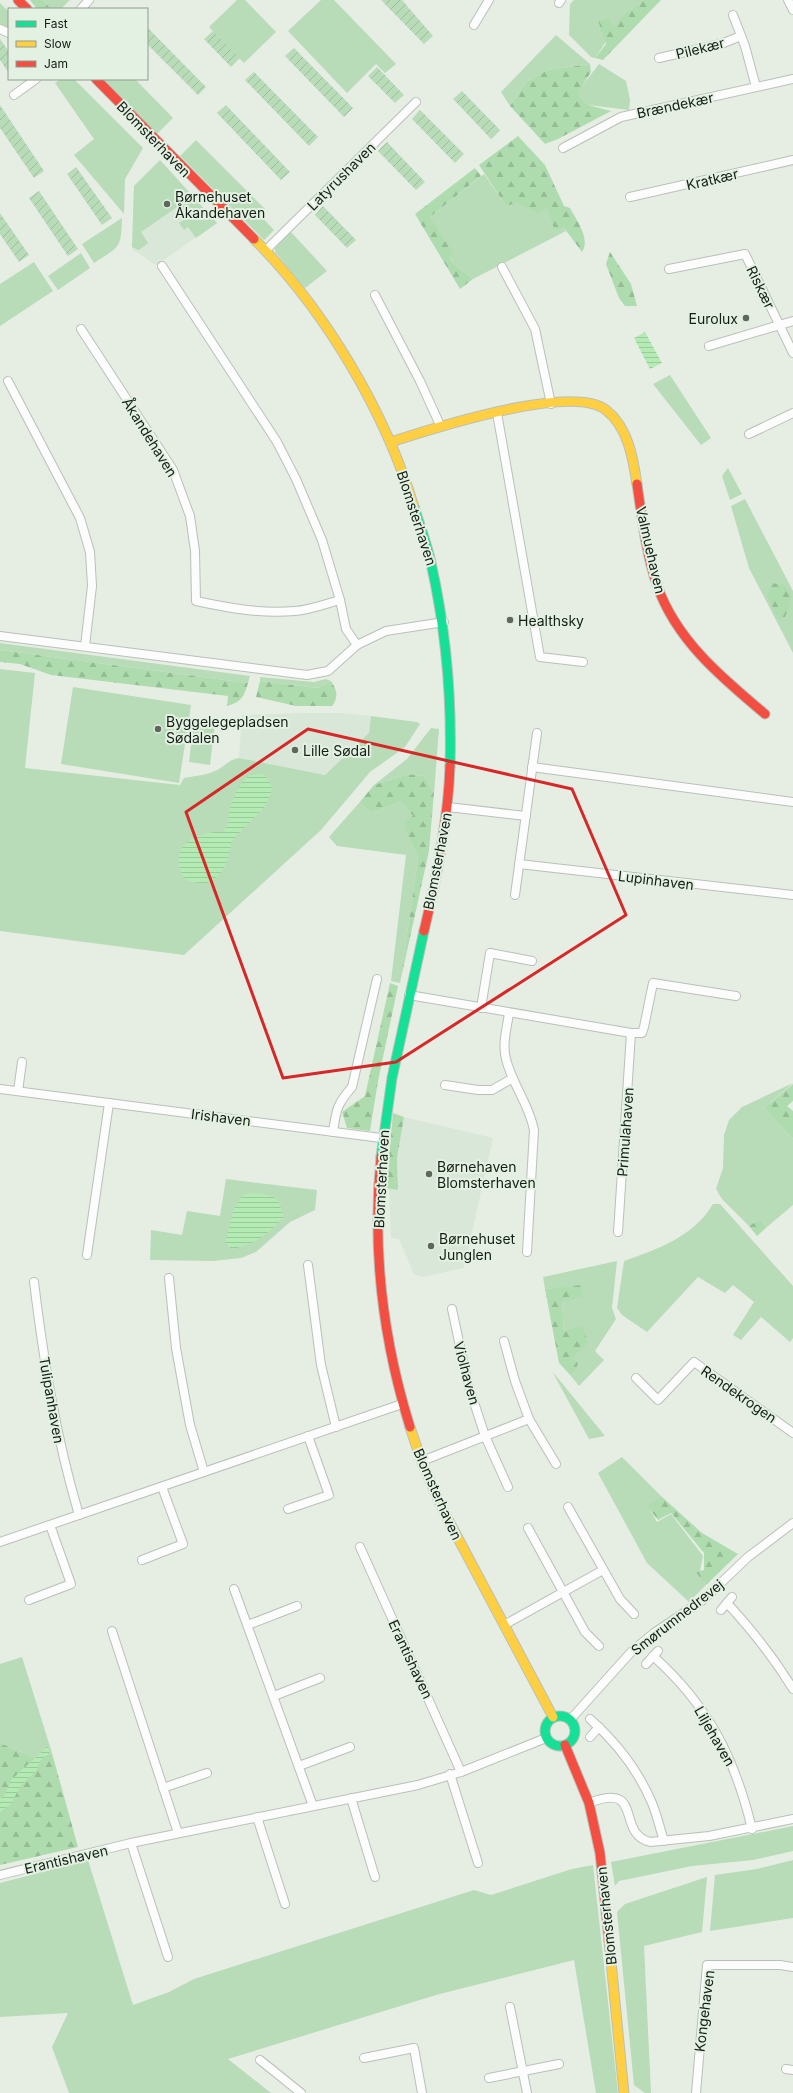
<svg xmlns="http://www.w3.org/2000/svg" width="793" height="2093" font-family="Inter,sans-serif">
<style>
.built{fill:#d8e7d7}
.green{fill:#b8dbb8}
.forest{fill:url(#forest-firs)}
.garden{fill:url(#garden-furrows)}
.water{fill:url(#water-rules)}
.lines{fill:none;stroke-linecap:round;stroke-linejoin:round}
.street-casing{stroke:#b9c0b9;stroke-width:10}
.fast-casing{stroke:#b9c0b9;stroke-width:11}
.slow-casing{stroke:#b9c0b9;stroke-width:11}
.jam-casing{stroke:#b9c0b9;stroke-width:11}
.street{stroke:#fbfcfb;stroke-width:8}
.fast{stroke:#16e098;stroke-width:9}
.slow{stroke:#ffcf43;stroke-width:9}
.jam{stroke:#f24e42;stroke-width:9}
.marked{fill:none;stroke:#d62828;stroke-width:3;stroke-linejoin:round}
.poi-dot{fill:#5f665e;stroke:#e2f1e1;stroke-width:1.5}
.labels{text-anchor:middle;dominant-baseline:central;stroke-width:4;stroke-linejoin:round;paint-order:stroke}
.street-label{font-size:14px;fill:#161c16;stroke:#e2f1e1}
.poi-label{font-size:14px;fill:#161c16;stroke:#e2f1e1;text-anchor:start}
</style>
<defs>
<pattern id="forest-firs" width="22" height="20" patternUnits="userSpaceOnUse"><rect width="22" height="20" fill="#afdcaf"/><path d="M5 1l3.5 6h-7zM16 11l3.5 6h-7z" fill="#96bc96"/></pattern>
<pattern id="garden-furrows" width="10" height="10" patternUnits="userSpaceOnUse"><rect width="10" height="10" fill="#b8dbb8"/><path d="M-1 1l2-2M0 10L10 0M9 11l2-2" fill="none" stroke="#9dbb9d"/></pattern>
<pattern id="water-rules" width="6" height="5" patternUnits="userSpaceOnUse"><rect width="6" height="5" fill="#b4ebb4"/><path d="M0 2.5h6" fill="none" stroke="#9ac99a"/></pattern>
</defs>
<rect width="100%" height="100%" fill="#e6eee4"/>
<g class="built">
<polygon points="160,160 217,223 156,265 132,249 134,186"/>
<polygon points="306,713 342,713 371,716 369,733 325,775 239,758 242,715"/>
<polygon points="404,1117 493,1138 464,1268 422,1277 414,1274 399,1239 391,1238 389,1189 398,1189 397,1158"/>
</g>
<g class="green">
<polygon points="43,0 70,0 61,9 51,9"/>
<polygon points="237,0 245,0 276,32 244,63 209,27"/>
<polygon points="321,0 334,0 396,64 385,73 376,64 347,93 288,31"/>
<polygon points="574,0 644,0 625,13 595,58 591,57 569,35 570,4"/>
<polygon points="0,3 9,12 9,31 0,27"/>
<polygon points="556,35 590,64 548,70 526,82 510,106 501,92"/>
<polygon points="599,64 626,81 630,100 629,110 588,105 576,94"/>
<polygon points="61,79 74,79 143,148 125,179 124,214 74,155 94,139 55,83"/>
<polygon points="103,79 135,79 173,118 157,134"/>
<polygon points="196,140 265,209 259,214 274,230 264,240 180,156"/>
<polygon points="160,160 217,223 196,238 188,227 184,230 179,223 188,217 180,205 141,232 148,243 139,250 132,247 134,186"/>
<polygon points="484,174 506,206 517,203 547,207 566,231 473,279 453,263 430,217"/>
<path d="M122 218C121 249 120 246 94 263L82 244Z"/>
<polygon points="291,232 327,271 305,288 275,252 275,248"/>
<polygon points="81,253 90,268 58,290 48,276"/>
<polygon points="34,262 53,291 0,326 0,284"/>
<polygon points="670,375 711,438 701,445 653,384"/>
<polygon points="728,468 742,494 730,500 722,476"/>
<polygon points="745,499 793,591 793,653 749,568 731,506"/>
<polygon points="0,643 250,676 248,683 0,650"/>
<path d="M0 669 35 673 25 768 180 785 184 778C195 776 209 775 219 769 227 764 229 760 239 758L325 775 369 733 371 716 417 722 420 724 405 747 370 772 321 830 184 955 0 931Z"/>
<polygon points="260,677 314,682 326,679 331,681 318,688 260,681"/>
<polygon points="73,687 191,705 179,783 61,764"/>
<polygon points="194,721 215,724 210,765 189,762"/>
<polygon points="431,728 439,729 434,793 424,776 408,774 374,785 407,759"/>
<polygon points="401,801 413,816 405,829 418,858 400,983 391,981 406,855 337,846 329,837 359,803 372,813"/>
<polygon points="793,1083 764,1108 793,1139 793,1205 767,1227 760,1219 749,1226 722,1199 716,1189 723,1168 724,1135 729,1120 742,1107"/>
<polygon points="226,1179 317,1190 315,1210 290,1222 256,1252 241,1258 213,1261 150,1260 151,1230 182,1235 187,1211 220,1216"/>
<path d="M713 1204H720L793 1286V1338L790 1342 761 1317 741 1340 733 1335 754 1302 733 1285 725 1293 698 1277 647 1332 622 1315 617 1308 624 1261C658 1249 693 1237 713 1204Z"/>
<polygon points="617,1261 612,1308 616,1319 595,1351 604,1360 579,1386 571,1376 575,1372 564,1331 562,1301 581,1286 545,1289 543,1277"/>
<polygon points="552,1371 605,1436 589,1439"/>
<polygon points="622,1457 661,1496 648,1506 657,1522 671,1514 703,1556 699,1575 706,1585 689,1602 647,1563 598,1473"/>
<polygon points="22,1657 52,1753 35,1758 0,1743 0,1664"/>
<polygon points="793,1826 793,1851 753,1860 692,1866 619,1881 615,1886 611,1862"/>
<polygon points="88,1860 133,2005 169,1992 194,1979 474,1890 491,1895 572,1869 593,1865 618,2093 596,2093 574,1960 436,1995 228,2059 271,2093 69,2093 52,2047 68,2013 0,2017 0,1883"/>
<polygon points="793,1860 793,1918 710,1931 715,1875 757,1869"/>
<polygon points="707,1877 702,1932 644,1946 651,2093 645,2093 634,2085 617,1912 625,1904"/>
</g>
<g class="forest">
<polygon points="30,0 43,0 51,9 37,9"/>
<polygon points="644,0 661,0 603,60 595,58 606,44 598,20 609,19 614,27 625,13"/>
<polygon points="590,64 591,72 577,94 588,105 611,111 558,139 545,144 510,106 526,82 548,70"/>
<path d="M518 136 545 165 564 206 570 208C576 220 591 238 582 252L564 228 554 229 547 207 539 213 517 203 506 206 479 165Z"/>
<polygon points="475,168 481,176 430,217 453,253 450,258 453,263 473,279 460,289 415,214"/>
<polygon points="610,252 631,284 637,306 625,306 619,298 606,264"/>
<polygon points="772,583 784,585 791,593 789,607 785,617 778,619 767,596"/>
<path d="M0 650 248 683C244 697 241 702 227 706L228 696 51 675 20 664 0 662Z"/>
<path d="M260 681 318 688 331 681C337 690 339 697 332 706H296L256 697Z"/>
<polygon points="408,774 424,776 434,793 429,851 400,983 418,858 405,829 406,820 413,816 401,801 372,813 359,803 374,785"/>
<polygon points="390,983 398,986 378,1081 370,1131 347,1128 342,1112 365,1096"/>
<polygon points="793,1084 793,1101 787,1106 793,1111 793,1139 764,1108"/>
<polygon points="393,1113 404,1117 397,1158 398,1190 386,1188"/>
<polygon points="760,1219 767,1227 757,1236 749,1226"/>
<polygon points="581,1285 583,1297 562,1301 564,1331 583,1326 588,1343 572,1358 578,1363 575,1372 571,1376 559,1363 545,1289"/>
<polygon points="661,1496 702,1533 738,1554 706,1585 696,1572 704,1570 704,1553 671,1513 658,1520 647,1506"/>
<polygon points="0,1743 35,1758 52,1753 78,1847 0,1865"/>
</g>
<g class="garden">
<polygon points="381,0 402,0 433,36 424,44"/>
<polygon points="147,27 206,87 198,95 147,44"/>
<polygon points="213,31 240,58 231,67 204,39"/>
<polygon points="0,39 9,52 9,73 0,60"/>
<polygon points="294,48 353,108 344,117 285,56"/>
<polygon points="377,67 404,95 395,103 368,76"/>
<polygon points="254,72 318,137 309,146 245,80"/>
<polygon points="462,91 500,130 491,139 453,99"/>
<polygon points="0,105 44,171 34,178 0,128"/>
<polygon points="226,105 290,172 281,180 217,113"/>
<polygon points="420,110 464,154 455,163 412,119"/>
<polygon points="387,142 425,182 416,190 378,151"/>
<polygon points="76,167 112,218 102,225 67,174"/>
<polygon points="39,191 78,249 68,256 29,198"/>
<polygon points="323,206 356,240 347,248 315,215"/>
<polygon points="0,213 29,255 19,262 0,234"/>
</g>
<g class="water">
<polygon points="645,332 662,363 650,369 634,338"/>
<path d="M263 774C290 797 244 823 233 840 230 844 231 848 230 852 227 863 222 874 213 880 205 886 194 882 186 880 165 850 193 831 222 832 229 826 228 818 230 809 234 795 239 785 249 775Z"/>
<path d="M254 1193C276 1196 277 1195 284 1217 267 1234 257 1244 232 1249L225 1243 234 1209 243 1195Z"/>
<polygon points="48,1746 50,1752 39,1762 37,1770 22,1784 10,1805 0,1812 0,1799 4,1796 12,1779"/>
</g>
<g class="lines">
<defs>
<g id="street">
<polyline points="788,0 793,10"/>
<polyline points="559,3 561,0"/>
<polyline points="81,9 89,0"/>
<polyline points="733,15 745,46 756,87"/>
<polyline points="474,25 489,0"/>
<polyline points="0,29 9,33"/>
<polyline points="659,58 721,44 741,36"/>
<polyline points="14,95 36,79"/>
<polyline points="563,148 621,117 793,79"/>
<polyline points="630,197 793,160"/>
<polyline points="265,251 416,102"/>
<polyline points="162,266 277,442 296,479 322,540 340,600 346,629 357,645"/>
<polyline points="502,267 535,329 551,404"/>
<polyline points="669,269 745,254 793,353"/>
<polyline points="375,295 420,381 440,425"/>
<path d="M81 329 173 470 190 516 195 551 196 601C229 608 261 614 295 611 310 610 325 604 340 600"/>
<polyline points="709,346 793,321"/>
<polyline points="8,381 80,518 90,552 92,586 85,646"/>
<polyline points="497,413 540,657 583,662"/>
<polyline points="749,434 793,413"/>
<polyline points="0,636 307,675 328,671 357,645 386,631 444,622"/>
<polyline points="532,767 793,802"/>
<polyline points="448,807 526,816"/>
<polyline points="519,864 793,895"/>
<polyline points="515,895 537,733"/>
<polyline points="409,995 631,1033 642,1033 644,1027 653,983 736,996"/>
<polyline points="481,1008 490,953 532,961"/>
<path d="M509 1013C507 1028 502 1044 506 1059 512 1084 529 1104 534 1130L527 1252"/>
<polyline points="445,1085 478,1090 492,1090 513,1078"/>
<polyline points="0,1089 381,1138"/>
<polyline points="18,1091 22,1062"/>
<path d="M333 1132C336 1110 337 1104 352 1087L377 979"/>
<polyline points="618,1232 631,1033"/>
<polyline points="87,1255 109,1103"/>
<polyline points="308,1265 321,1365 336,1427"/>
<polyline points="169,1278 176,1348 190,1425 204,1472"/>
<path d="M34 1282C44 1363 56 1437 79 1515"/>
<polyline points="452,1309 468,1384 485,1436 508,1487"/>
<polyline points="504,1341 515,1381 529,1419 556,1464"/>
<polyline points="636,1378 658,1400 694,1362 793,1433"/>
<polyline points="422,1461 529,1419"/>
<polyline points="568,1507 620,1599 634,1614"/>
<polyline points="288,1509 329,1495 308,1436"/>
<polyline points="528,1528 585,1632 599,1646"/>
<polyline points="0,1542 402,1404"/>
<polyline points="360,1547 461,1772"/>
<polyline points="142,1560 183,1544 162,1487"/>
<polyline points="234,1589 313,1806"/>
<polyline points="29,1600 71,1584 50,1525"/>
<path d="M727 1603C752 1630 774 1658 793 1689"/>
<polyline points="721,1610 732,1597"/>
<polyline points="248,1625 297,1606"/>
<polyline points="504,1625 603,1570"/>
<polyline points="112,1631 178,1833"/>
<path d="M653 1656C708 1705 735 1758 752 1829"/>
<polyline points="646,1664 658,1651"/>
<polyline points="274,1696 320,1678"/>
<path d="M590 1719C616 1742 638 1770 652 1803 657 1815 660 1829 664 1841"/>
<polyline points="570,1720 632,1651 654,1633 703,1600 748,1557 793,1523"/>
<polyline points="590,1737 599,1727"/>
<polyline points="299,1766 350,1747"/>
<polyline points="450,1774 478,1863"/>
<polyline points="163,1788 207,1773"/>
<polyline points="351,1798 375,1877"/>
<path d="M589 1803C645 1781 615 1833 650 1842L709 1836 793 1819"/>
<polyline points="257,1817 285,1904"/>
<polyline points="131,1843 168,1957"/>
<polyline points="0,1875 131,1843 418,1785 461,1772 546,1738"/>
<polyline points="510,2007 527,2093"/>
<polyline points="364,2058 414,2048 422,2093"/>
<polyline points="260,2060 301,2093"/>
<polyline points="786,2069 793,2070"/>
<polyline points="489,2078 559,2064"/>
<polyline points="696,2093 707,1965 780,1965 793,1967"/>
</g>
<g id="fast">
<path d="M414 507C420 526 427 544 431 563 446 630 452 697 450 766"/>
<polyline points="381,1157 392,1078 424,931"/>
<circle cx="560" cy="1731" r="15"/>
</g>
<g id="slow">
<path d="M254 239C325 310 385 411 414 507"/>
<path d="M391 442C431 429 572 383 606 410 628 427 633 458 637 484"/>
<polyline points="410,1427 421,1460 443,1510 553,1717"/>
<polyline points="609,1941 624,2093"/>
</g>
<g id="jam">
<polyline points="18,0 27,9"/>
<polyline points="96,79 254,239"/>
<path d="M637 484C642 518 646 553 657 585 676 640 722 678 765 714"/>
<path d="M424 931C437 877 448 822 450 766"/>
<path d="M381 1157C372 1247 383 1340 410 1427"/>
<polyline points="565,1745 589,1803 600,1853 609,1941"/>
</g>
</defs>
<use href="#street" class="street-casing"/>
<use href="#fast" class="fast-casing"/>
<use href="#slow" class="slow-casing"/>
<use href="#jam" class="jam-casing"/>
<use href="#street" class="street"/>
<use href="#fast" class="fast"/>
<use href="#slow" class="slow"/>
<use href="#jam" class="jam"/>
</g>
<path class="marked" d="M308 729 572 789 626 915 396 1062 283 1078 186 812Z"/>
<g class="poi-dot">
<circle cx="167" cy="204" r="4"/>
<circle cx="746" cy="318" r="4"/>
<circle cx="510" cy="620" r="4"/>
<circle cx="158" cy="729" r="4"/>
<circle cx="295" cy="750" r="4"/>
<circle cx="429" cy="1174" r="4"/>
<circle cx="431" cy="1246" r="4"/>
</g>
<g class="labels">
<g class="street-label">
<text transform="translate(700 48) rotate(-14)">Pilekær</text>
<text transform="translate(675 105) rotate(-12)">Brændekær</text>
<text transform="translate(154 139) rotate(46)">Blomsterhaven</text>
<text transform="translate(341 176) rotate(-45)">Latyrushaven</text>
<text transform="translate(712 179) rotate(-13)">Kratkær</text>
<text transform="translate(761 287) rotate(64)">Riskær</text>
<text transform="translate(150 437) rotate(58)">Åkandehaven</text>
<text transform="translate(417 518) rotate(72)">Blomsterhaven</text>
<text transform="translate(651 550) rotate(77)">Valmuehaven</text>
<text transform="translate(437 861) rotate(-79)">Blomsterhaven</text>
<text transform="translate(656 880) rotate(7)">Lupinhaven</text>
<text transform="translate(221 1117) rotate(7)">Irishaven</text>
<text transform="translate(625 1132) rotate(-86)">Primulahaven</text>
<text transform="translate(381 1179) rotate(-87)">Blomsterhaven</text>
<text transform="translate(467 1373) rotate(75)">Violhaven</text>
<text transform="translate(739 1394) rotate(35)">Rendekrogen</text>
<text transform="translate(52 1400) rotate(80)">Tulipanhaven</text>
<text transform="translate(438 1494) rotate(66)">Blomsterhaven</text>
<text transform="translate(677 1617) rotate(-38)">Smørumnedrevej</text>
<text transform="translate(411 1659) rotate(65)">Erantishaven</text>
<text transform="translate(715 1736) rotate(60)">Liljehaven</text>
<text transform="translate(66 1859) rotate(-13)">Erantishaven</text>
<text transform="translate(606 1916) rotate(-96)">Blomsterhaven</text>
<text transform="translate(704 2011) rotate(-83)">Kongehaven</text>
</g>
<g class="poi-label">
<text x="175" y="196">Børnehuset<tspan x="175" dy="16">Åkandehaven</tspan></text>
<text x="738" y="318" text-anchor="end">Eurolux</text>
<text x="518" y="620">Healthsky</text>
<text x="166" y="721">Byggelegepladsen<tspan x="166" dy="16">Sødalen</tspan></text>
<text x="303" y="750">Lille Sødal</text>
<text x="437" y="1166">Børnehaven<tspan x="437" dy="16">Blomsterhaven</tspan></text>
<text x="439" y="1238">Børnehuset<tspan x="439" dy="16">Junglen</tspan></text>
</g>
</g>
<rect x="8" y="8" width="140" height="72" fill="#e2f1e1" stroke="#909c90"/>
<rect x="16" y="21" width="20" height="6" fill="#16e098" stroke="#909c90"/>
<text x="44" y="28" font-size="12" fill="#161c16">Fast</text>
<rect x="16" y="41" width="20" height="6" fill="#ffcf43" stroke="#909c90"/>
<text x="44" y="48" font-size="12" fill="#161c16">Slow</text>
<rect x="16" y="61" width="20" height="6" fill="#f24e42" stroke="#909c90"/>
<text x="44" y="68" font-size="12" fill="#161c16">Jam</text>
</svg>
